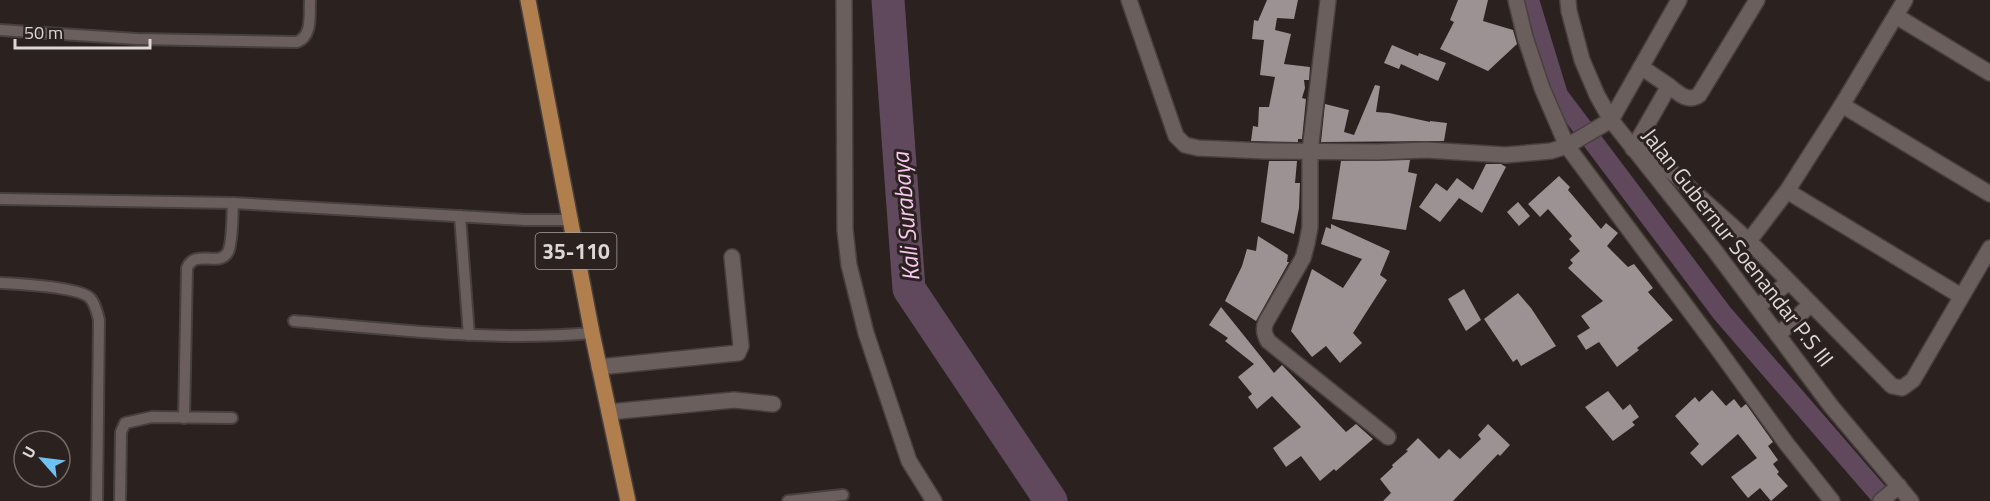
<svg xmlns="http://www.w3.org/2000/svg" width="1990" height="501" font-family="'Titillium Web',sans-serif">
<style>
.lines{fill:none;stroke-linecap:round;stroke-linejoin:round}
.canal{stroke:#60485d;stroke-width:20}
.river{stroke:#60485d;stroke-width:33}
.building{fill:#9c9193}
.lane-casing{stroke:#48403e;stroke-width:14}
.street-casing{stroke:#48403e;stroke-width:18}
.primary-casing{stroke:#48403e;stroke-width:18}
.lane{stroke:#6a5f5d;stroke-width:10}
.street{stroke:#6a5f5d;stroke-width:15}
.primary{stroke:#b07f4d;stroke-width:15}
.labels{text-anchor:middle;dominant-baseline:central;stroke-width:6;stroke-linejoin:round;paint-order:stroke}
.shield{fill:#2b2220;stroke:#a8a19f;stroke-width:1.5}
.shield-label{font-size:21px;font-weight:bold;fill:#ddd7d5}
.street-label{font-size:22px;fill:#ddd7d5;stroke:#2b2220}
.water-label{font-size:24px;font-style:italic;fill:#f8c8f1;stroke:#2b2220}
</style>
<rect width="100%" height="100%" fill="#2b2220"/>
<g class="lines">
<polyline class="canal" points="1529,0 1558,95 1722,313 1885,501"/>
<polyline class="river" points="888,0 909,289 1051,501"/>
</g>
<g class="building">
<polygon points="1267,0 1298,0 1294,19 1277,18 1275,30 1291,34 1284,64 1310,67 1309,80 1304,80 1305,88 1302,98 1306,99 1302,139 1298,139 1298,142 1251,141 1253,126 1258,127 1259,107 1269,107 1275,77 1260,75 1264,40 1252,39 1254,20 1258,21"/>
<polygon points="1458,0 1488,0 1483,21 1513,30 1517,44 1488,71 1440,49 1454,22 1450,20"/>
<polygon points="1392,45 1418,56 1419,53 1446,63 1438,81 1401,64 1399,69 1384,63"/>
<polygon points="1375,85 1380,86 1376,112 1389,113 1430,122 1430,121 1447,123 1444,141 1321,142 1325,104 1349,110 1344,132 1354,135"/>
<polygon points="1410,160 1408,172 1417,174 1406,230 1332,219 1341,161"/>
<polygon points="1269,161 1297,161 1295,183 1300,183 1299,208 1294,234 1261,222"/>
<polygon points="1486,164 1501,164 1506,167 1482,213 1459,198 1440,222 1419,207 1436,183 1447,191 1457,178 1473,190"/>
<polygon points="1559,176 1570,187 1568,190 1601,229 1606,223 1618,233 1607,246 1628,267 1634,264 1653,288 1648,292 1673,320 1637,348 1639,350 1617,367 1599,342 1586,350 1577,336 1590,328 1581,316 1603,301 1568,268 1573,263 1570,260 1580,251 1569,239 1572,236 1548,209 1540,217 1528,204"/>
<polygon points="1518,202 1530,216 1519,226 1507,212"/>
<polygon points="1331,224 1390,251 1380,275 1387,280 1353,333 1362,343 1340,363 1326,346 1312,357 1291,331 1312,269 1343,288 1362,259 1321,244 1326,227 1331,229"/>
<polygon points="1258,236 1288,255 1287,262 1289,262 1256,321 1225,301 1242,266 1247,249 1256,251"/>
<polygon points="1464,289 1481,320 1466,331 1448,299"/>
<polygon points="1518,293 1531,308 1556,346 1521,366 1517,359 1513,362 1484,319"/>
<polygon points="1221,307 1274,373 1282,365 1346,432 1356,424 1373,439 1336,471 1334,469 1320,481 1301,456 1286,467 1273,448 1301,427 1272,396 1257,409 1248,397 1252,394 1238,377 1254,364 1225,341 1228,338 1209,325"/>
<polygon points="1712,390 1726,406 1734,399 1741,408 1746,404 1773,442 1768,446 1778,460 1773,464 1779,472 1777,474 1788,486 1771,501 1760,488 1748,498 1731,477 1757,458 1738,434 1702,466 1690,453 1699,444 1675,416 1695,397 1699,402"/>
<polygon points="1608,391 1623,410 1630,404 1639,417 1632,422 1635,425 1613,441 1585,407"/>
<polygon points="1488,424 1510,445 1500,456 1498,454 1453,501 1383,501 1391,493 1380,479 1393,467 1392,465 1408,451 1406,450 1418,438 1439,459 1449,449 1460,459 1481,439 1478,435"/>
</g>
<g class="lines">
<defs>
<g id="lane">
<path d="M0 30 137 39 297 42C313 36 309 14 310 0"/>
<polyline points="0,199 233,203 525,220 570,220"/>
<polyline points="460,216 469,335"/>
<path d="M0 283C18 284 79 287 90 298 95 303 97 312 99 320L97 501"/>
<path d="M294 321C393 329 493 342 592 333"/>
<path d="M184 418 187 268C195 248 219 268 228 252 233 241 232 216 233 203"/>
<polyline points="120,501 121,432 125,423 152,417 232,418"/>
<polyline points="788,501 843,495"/>
</g>
<g id="street">
<polyline points="844,0 845,230 849,265 866,333 909,461 934,501"/>
<polyline points="1129,0 1176,136 1185,145 1198,148 1265,151 1378,152 1426,150 1506,155 1551,151 1567,146 1611,120 1679,0"/>
<path d="M1328 0 1310 151V227L1307 243 1303 258 1266 322C1263 329 1264 334 1268 341L1388 437"/>
<polyline points="1516,0 1525,37 1542,88 1567,146 1715,345 1786,443 1832,501"/>
<polyline points="1568,0 1569,11 1582,60 1597,95 1611,120 1715,251 1831,406 1911,501"/>
<polyline points="1905,0 1842,105 1787,191 1749,241 1892,386 1902,388 1913,380 1990,248"/>
<polyline points="1896,16 1990,73"/>
<polyline points="1641,67 1669,86"/>
<polyline points="1842,105 1990,194"/>
<polyline points="1637,141 1749,241"/>
<path d="M1633 149 1669 86C1678 93 1688 103 1699 95L1757 0"/>
<polyline points="1787,191 1961,296"/>
<polyline points="1757,307 1789,282"/>
<polyline points="1778,335 1811,304"/>
<polyline points="599,367 738,353 741,346 732,257"/>
<polyline points="609,412 734,400 773,404"/>
<polyline points="1881,501 1899,486"/>
</g>
<polyline id="primary" points="528,0 592,333 628,501"/>
</defs>
<use href="#lane" class="lane-casing"/>
<use href="#street" class="street-casing"/>
<use href="#primary" class="primary-casing"/>
<use href="#lane" class="lane"/>
<use href="#street" class="street"/>
<use href="#primary" class="primary"/>
</g>
<g class="labels">
<rect class="shield" x="535.5" y="233" width="81" height="36" rx="4.5"/>
<g class="shield-label">
<text x="576" y="251">35-110</text>
</g>
<g class="street-label">
<text transform="translate(1738 247) rotate(52)">Jalan Gubernur Soenandar P.S III</text>
</g>
<g class="water-label">
<text transform="translate(905 217) rotate(-95)">Kali Surabaya</text>
</g>
</g>
<g transform="translate(42 459) rotate(298)"><circle r="28" fill="#2b2220" stroke="#726a68" stroke-width="1.5"/>
<path d="M0-4.5L10 22L0 15L-10 22Z" fill="#6ec2f3"/>
<text y="-9" font-size="16" font-weight="bold" text-anchor="middle" fill="#ddd7d5">U</text>
</g>
<path d="M15 39v9h135v-9" fill="none" stroke="#ddd7d5" stroke-width="3"/>
<text x="24" y="39" font-size="18" fill="#ddd7d5" stroke="#2b2220" stroke-width="4.5" paint-order="stroke">50 m</text>
</svg>
